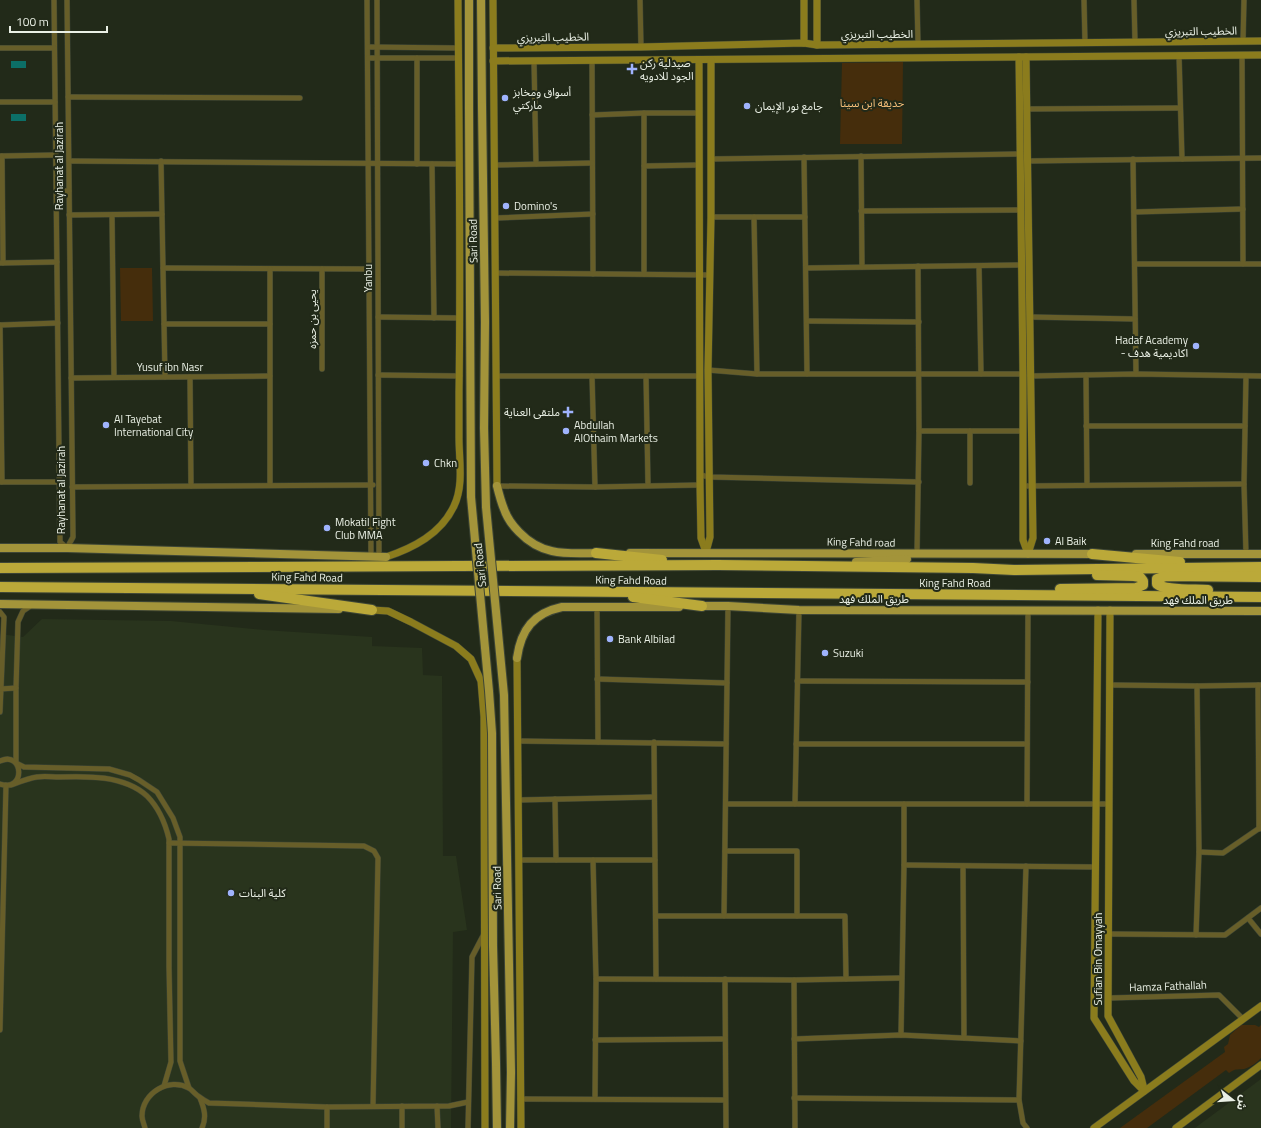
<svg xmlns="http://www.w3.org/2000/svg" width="1261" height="1128" font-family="'Titillium Web','Noto Sans Arabic',sans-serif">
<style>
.built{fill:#29341d}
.green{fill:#452d0c}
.water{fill:#0c6f67}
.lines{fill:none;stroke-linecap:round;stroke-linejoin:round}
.street-casing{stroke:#3e4636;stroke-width:6}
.secondary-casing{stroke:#3e4636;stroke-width:8}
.primary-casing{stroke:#3e4636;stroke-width:10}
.highway-casing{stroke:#3e4636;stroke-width:12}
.street{stroke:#675e29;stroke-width:5}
.secondary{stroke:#8b7c1d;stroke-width:7}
.primary{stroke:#a3943a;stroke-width:8}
.highway{stroke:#bba939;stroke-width:10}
.primary-bridge-casing{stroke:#3e4636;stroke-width:10;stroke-linecap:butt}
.primary-bridge{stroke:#a3943a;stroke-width:8}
.poi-dot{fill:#9fb3fd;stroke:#222a19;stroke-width:1.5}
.labels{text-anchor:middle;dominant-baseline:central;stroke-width:4;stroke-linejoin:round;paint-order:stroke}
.street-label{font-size:11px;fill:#eaf0e5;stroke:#222a19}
.poi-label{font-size:11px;fill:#eaf0e5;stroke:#222a19;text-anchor:start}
.park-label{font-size:11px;fill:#f6bf7a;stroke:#222a19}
</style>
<rect width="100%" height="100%" fill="#222a19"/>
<g class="built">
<polygon points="42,619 171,621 264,630 372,637 372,646 422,648 423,675 442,676 443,856 456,856 467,930 453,932 451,1128 0,1128 0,634 23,637"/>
<polygon points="1261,1079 1261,1128 1195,1128"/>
</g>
<g class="green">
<polygon points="903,62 902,144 840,144 842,63"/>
<polygon points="120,268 152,268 153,321 121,321"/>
<path d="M1241 1025H1255L1259 1027 1261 1025V1058C1257 1063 1250 1067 1244 1069 1236 1070 1236 1068 1229 1073L1226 1070 1147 1128H1120L1225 1052 1224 1047 1228 1044 1230 1035Z"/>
</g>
<g class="water">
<rect x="11" y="61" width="15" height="7"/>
<rect x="11" y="114" width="15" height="7"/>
</g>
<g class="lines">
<defs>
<g id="street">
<polyline points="54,0 60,542 67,548 73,537 67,0"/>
<polyline points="367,0 371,556"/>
<polyline points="377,0 379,557"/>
<polyline points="640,0 641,47"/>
<polyline points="917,0 918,44"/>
<polyline points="1084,0 1085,43"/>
<polyline points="1134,0 1135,42"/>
<polyline points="1243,41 1244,0"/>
<polyline points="368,47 458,48"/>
<polyline points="0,48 54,48"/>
<polyline points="1179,55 1182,159"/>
<polyline points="1242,55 1243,264"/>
<polyline points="368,58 458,58"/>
<polyline points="417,58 417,164"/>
<polyline points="592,60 593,274"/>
<polyline points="534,61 536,164"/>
<polyline points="68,97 300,98"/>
<polyline points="0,102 55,102"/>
<polyline points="1026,109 1180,108"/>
<polyline points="644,113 644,274"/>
<polyline points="592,115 644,113 699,113"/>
<polyline points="0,156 56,155"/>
<polyline points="2,156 3,263"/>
<polyline points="861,156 862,267"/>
<polyline points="804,157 807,374"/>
<polyline points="711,159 1020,154"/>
<polyline points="1133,159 1136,374"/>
<polyline points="69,161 459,164"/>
<polyline points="161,161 165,377"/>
<polyline points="1028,161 1261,158"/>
<polyline points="432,164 434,318"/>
<polyline points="494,165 592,163"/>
<polyline points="644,166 699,165"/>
<polyline points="56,191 69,191"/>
<polyline points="861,211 1021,210"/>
<polyline points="1134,212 1243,209"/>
<polyline points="69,215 162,214"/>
<polyline points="112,215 114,377"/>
<polyline points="711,217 805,217"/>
<polyline points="754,217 757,374"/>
<polyline points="495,218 593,214"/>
<polyline points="0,263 57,262"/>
<polyline points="1135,264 1261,264"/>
<polyline points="979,266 981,374"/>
<polyline points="163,268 369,269"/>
<polyline points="806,268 1022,265"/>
<polyline points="322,269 322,369"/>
<polyline points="495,273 710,275"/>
<polyline points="378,317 460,318"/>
<polyline points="1030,317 1135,319"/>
<polyline points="807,321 919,322"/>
<polyline points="164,324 270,324"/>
<polyline points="0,325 2,482"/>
<polyline points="0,325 58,323"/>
<polyline points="708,370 757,374 1023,374"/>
<polyline points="378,375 460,376"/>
<polyline points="1086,375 1087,485"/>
<polyline points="496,376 699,376"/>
<polyline points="592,376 595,487"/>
<polyline points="646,376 648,485"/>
<polyline points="1030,376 1136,374 1261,376"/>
<polyline points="1246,376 1244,484 1246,554"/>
<polyline points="190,377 191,486"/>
<polyline points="71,378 270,376"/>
<polyline points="1086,426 1245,426"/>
<polyline points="919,431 1023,431"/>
<polyline points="700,475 710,477 919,482"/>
<polyline points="0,482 60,482"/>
<polyline points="970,483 970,431"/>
<polyline points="270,485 270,269"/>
<polyline points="497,486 595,487 700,485"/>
<polyline points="1023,486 1244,484"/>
<polyline points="72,487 373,485"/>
<polyline points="917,554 919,431 918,266"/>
<polyline points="32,605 23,611 18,622 16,688 16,763 24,767 109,769 130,775 139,780 157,792 173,818 180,837 180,1061 189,1088"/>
<polyline points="597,608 598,742"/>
<polyline points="0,612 4,617 0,712"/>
<polyline points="597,679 727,683"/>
<polyline points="797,681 1028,682"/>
<polyline points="1110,685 1197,686 1261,685"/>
<polyline points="1258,685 1259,829"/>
<polyline points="0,689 16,688"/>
<polyline points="518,741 726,744"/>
<polyline points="654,742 656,979"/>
<polyline points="796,744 1027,744"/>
<path d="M0 761C24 750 26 793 0 784"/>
<path d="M11 785C19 782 29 778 37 777 44 776 52 777 59 777 87 776 124 775 147 796 159 808 165 822 169 839V967L171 1062 164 1086"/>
<polyline points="555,799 556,860"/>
<polyline points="518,800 654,797"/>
<polyline points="726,804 1109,804"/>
<polyline points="795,804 799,610"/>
<polyline points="1027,804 1028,610"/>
<polyline points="169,843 364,846 374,851 378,858 373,1106"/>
<polyline points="725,851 797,851 797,916"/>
<polyline points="1199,852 1223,853 1261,827"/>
<polyline points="519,860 655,860"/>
<polyline points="593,860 596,979 595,1099"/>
<polyline points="904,865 1096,867"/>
<polyline points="963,866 964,1038"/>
<polyline points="1026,866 1019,1100 1023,1123 1027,1128"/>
<polyline points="656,916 845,916 846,979"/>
<polyline points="724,916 728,606"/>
<polyline points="1248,918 1261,934"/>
<polyline points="1109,934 1225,935 1261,908"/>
<polyline points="1196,935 1199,852 1197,686"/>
<polyline points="596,979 794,980 901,978"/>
<polyline points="725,979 726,1128"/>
<polyline points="794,980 795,1128"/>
<polyline points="1109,998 1219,995 1243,1019"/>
<polyline points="0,1030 6,785"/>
<polyline points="901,1035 904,865 904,804"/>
<polyline points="794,1039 901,1035 1021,1041"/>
<polyline points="595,1040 725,1039"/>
<path d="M200 1098C204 1108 207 1117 202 1128"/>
<polyline points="794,1098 1019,1100"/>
<polyline points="520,1099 725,1100"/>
<polyline points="402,1106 402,1128"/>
<polyline points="437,1106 438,1128"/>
<path d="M145 1128C144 1124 142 1120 142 1116 142 1093 169 1077 189 1088 192 1090 195 1094 198 1096 202 1099 205 1101 209 1103L327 1107 449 1106 468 1102"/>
<polyline points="327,1128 327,1107"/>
<polyline points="468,1128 472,957 484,934"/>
</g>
<g id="secondary">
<polyline points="493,0 497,486"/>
<polyline points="804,0 804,43"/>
<polyline points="817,0 817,45"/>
<polyline points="493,48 641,47 804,43 817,45 1261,41"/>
<polyline points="1019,57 1023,374 1023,540 1028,554"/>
<polyline points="1026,57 1033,538 1028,554"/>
<polyline points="699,60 700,485 701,538 706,552"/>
<polyline points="493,61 1261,55"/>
<polyline points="706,552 710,537 708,370 711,217 711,60"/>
<path d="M386 557C413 548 441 534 454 506 464 485 459 460 459 438 459 423 459 407 459 392 461 262 459 131 458 0"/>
<polyline points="372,610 388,611 411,622 456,646 471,659 481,681 484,717 485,1128"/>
<polyline points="1098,610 1094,1018 1134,1081 1144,1091"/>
<polyline points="1110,610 1108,1016 1141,1077 1144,1089"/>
<polyline points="517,658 521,1128"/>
<polyline points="1094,1128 1261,1006"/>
<polyline points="1176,1128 1261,1065"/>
</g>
<g id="primary">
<polyline points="469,0 469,108"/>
<polyline points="481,0 482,106"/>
<path d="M497 486C499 494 501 502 504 509 507 518 513 526 519 532 544 558 570 553 602 553"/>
<polyline points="0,548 67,548 386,557"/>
<polyline points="630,553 1098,554"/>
<polyline points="1136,554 1261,554"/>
<polyline points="856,562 907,559"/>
<polyline points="0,604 339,609"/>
<polyline points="697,606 728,606 799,610 1261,611"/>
<path d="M517 658C521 629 534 613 562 607H679"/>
<polyline points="496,1063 497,1128"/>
<polyline points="510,1128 511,1072"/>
</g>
<g id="highway">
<polyline points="596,553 662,560"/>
<polyline points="1092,554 1180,562"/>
<polyline points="0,568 718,565 973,568 1014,570 1261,567"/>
<polyline points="0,587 1261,597"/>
<polyline points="1060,589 1136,588 1143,585 1143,581 1140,577 1134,576 1097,575"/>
<path d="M1208 590C1196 589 1165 591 1157 584V579L1166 576 1261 577"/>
<polyline points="259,594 372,610"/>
<polyline points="633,597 702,606"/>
</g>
</defs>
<use href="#street" class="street-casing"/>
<use href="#secondary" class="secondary-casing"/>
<use href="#primary" class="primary-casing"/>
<use href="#highway" class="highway-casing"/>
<use href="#street" class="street"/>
<use href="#secondary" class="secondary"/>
<use href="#primary" class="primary"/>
<use href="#highway" class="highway"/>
<defs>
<g id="primary-bridge">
<polyline points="482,106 485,322 484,428 486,507 504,695 511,1072"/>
<polyline points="469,108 471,497 489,691 492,733 493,946 496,1063"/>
</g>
</defs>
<use href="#primary-bridge" class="primary-bridge-casing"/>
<use href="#primary-bridge" class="primary-bridge"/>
</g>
<g class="poi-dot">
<path d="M630 63h4v4h4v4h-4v4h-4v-4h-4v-4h4z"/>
<circle cx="505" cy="98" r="4"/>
<circle cx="747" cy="106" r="4"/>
<circle cx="506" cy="206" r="4"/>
<circle cx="1196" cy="346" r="4"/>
<path d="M566 406h4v4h4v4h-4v4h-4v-4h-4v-4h4z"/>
<circle cx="106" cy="425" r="4"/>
<circle cx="566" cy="431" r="4"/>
<circle cx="426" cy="463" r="4"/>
<circle cx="327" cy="528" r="4"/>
<circle cx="1047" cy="541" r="4"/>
<circle cx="610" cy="639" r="4"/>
<circle cx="825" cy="653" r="4"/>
<circle cx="231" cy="893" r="4"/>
</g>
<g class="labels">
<g class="street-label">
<text transform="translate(1201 31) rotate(-1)">الخطيب التبريزي</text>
<text x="877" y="34">الخطيب التبريزي</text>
<text transform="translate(553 37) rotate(-1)">الخطيب التبريزي</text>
<text transform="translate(59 166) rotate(-90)">Rayhanat al Jazirah</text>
<text transform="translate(473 241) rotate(-91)">Sari Road</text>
<text transform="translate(368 278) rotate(-90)">Yanbu</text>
<text transform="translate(312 319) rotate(-90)">يحيى بن حمزه</text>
<text x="170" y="367">Yusuf ibn Nasr</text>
<text transform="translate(61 490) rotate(-90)">Rayhanat al Jazirah</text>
<text transform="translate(861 542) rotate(1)">King Fahd road</text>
<text x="1185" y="543">King Fahd road</text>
<text transform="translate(480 565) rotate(-96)">Sari Road</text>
<text transform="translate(307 577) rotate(1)">King Fahd Road</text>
<text transform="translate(631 580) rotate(1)">King Fahd Road</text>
<text x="955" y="583">King Fahd Road</text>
<text x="874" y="599">طريق الملك فهد</text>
<text x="1198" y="600">طريق الملك فهد</text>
<text transform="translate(497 888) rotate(-91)">Sari Road</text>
<text transform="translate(1098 959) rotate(-90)">Sufian Bin Omayyah</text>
<text transform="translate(1168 986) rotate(-2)">Hamza Fathallah</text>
</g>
<g class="poi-label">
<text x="640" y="63">صيدلية ركن<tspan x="640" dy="13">الجود للادويه</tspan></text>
<text x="513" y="92">أسواق ومخابز<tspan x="513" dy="13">ماركتي</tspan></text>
<text x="755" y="106">جامع نور الإيمان</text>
<text x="514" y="206">Domino's</text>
<text x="1188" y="340" text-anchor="end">Hadaf Academy<tspan x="1188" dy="13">- اكاديمية هدف</tspan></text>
<text x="560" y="412" text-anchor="end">ملتقى العناية</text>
<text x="114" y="419">Al Tayebat<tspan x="114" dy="13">International City</tspan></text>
<text x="574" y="425">Abdullah<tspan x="574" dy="13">AlOthaim Markets</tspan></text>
<text x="434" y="463">Chkn</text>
<text x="335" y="522">Mokatil Fight<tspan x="335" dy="13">Club MMA</tspan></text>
<text x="1055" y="541">Al Baik</text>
<text x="618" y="639">Bank Albilad</text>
<text x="833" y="653">Suzuki</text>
<text x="239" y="893">كلية البنات</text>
</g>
<g class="park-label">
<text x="872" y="103">حديقة ابن سينا</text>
</g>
</g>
<g transform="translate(1233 1100) rotate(107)" stroke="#222a19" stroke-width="3" paint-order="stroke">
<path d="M0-3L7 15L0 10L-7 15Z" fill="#eaf0e5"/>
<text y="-6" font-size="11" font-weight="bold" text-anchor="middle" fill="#eaf0e5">ش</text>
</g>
<path d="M10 26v6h97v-6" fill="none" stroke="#eaf0e5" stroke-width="2"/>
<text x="16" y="26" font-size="12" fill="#eaf0e5" stroke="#222a19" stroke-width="3" paint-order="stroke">100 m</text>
</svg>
